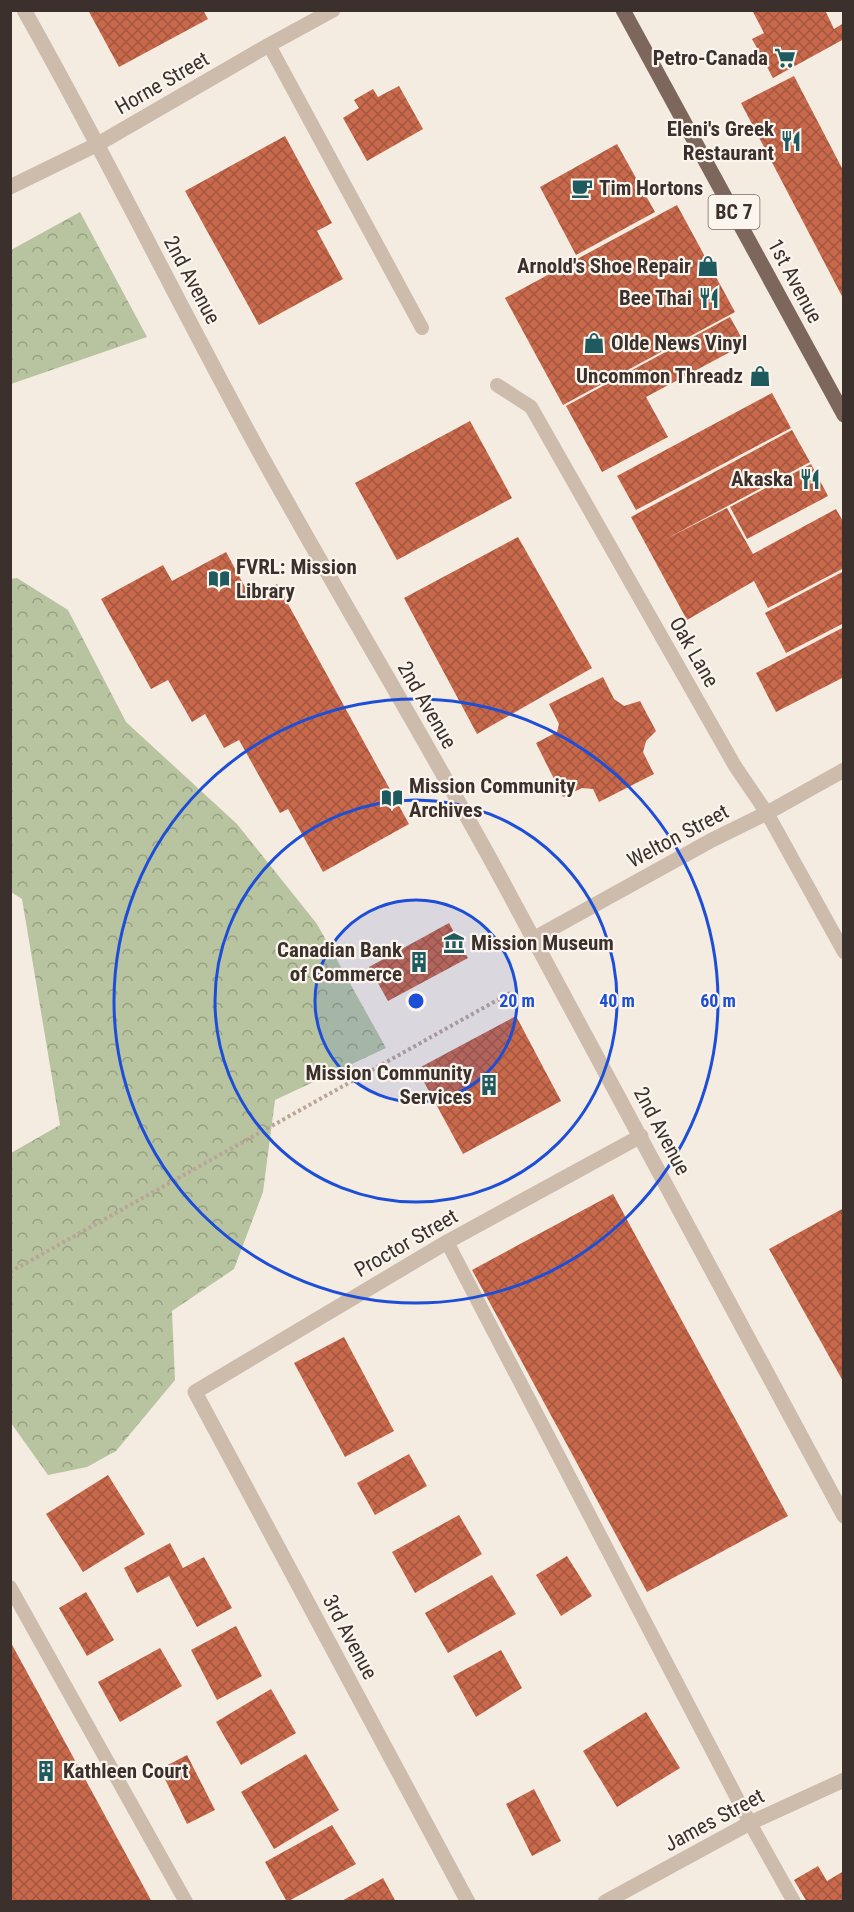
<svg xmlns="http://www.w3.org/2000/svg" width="854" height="1912" font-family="'Roboto Condensed',sans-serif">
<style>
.forest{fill:url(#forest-crowns)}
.building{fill:url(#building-cross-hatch)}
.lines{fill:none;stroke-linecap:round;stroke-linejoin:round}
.path{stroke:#b9a596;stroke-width:4;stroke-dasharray:3 3;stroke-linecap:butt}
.service{stroke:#cdbbac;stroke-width:14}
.minor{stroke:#cdbbac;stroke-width:15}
.primary{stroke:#7d675c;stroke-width:15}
.ring{fill:none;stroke:#1d4ed8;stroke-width:3}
.labels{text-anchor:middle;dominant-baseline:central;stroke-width:4.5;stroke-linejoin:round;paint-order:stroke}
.shield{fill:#fbf5ee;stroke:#756b66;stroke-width:1.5}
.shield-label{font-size:20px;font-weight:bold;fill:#3b302b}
.poi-label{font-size:21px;font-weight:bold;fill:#3b302b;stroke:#fbf5ee;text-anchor:end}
.street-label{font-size:21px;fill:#3b302b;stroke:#fbf5ee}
.centre{fill:#1d4ed8;stroke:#fbf5ee;stroke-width:3}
.ring-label{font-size:18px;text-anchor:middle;font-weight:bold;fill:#1d4ed8;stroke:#fbf5ee;stroke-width:4.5;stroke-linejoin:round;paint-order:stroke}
</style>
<defs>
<pattern id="forest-crowns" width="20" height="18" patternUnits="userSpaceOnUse" patternTransform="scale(1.5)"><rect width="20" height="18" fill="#b8c4a0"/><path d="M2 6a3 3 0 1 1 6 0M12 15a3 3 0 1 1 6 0" fill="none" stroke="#97a083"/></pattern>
<pattern id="building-cross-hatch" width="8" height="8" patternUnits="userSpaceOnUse" patternTransform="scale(1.5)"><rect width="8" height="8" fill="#c8694b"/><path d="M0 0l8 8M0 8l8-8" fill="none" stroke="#a4573f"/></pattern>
</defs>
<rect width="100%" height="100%" fill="#f4ebe1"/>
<g class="forest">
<polygon points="80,212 147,337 11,384 11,250"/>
<polygon points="17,578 68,610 126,722 237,824 317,924 386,1048 275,1100 263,1192 234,1269 172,1311 175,1380 116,1451 87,1467 48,1475 11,1423 11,1153 60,1125 22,899 11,892 10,579"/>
</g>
<g class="building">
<polygon points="88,10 203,10 208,19 119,67"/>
<polygon points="752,10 825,10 834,29 844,23 844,39 773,78 752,39 764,33"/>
<polygon points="794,76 844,172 844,300 741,103"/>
<polygon points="399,86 423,129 367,161 343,118 359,108 354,100 373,89 378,97"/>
<polygon points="285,136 332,223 317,231 343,279 259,325 185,191"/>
<polygon points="617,144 655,212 576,255 540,187"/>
<polygon points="677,205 735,312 563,405 505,298"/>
<polygon points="730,317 745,344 646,397 668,437 602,472 566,406"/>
<polygon points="772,393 791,428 636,510 617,476"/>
<polygon points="470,421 512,498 397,560 355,483"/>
<polygon points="792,430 810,462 664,540 727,508 753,554 836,509 844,523 844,568 768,608 754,581 687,620 631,517"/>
<polygon points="811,464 828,496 747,539 730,507"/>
<polygon points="518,537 592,668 477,734 404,598"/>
<polygon points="226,552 251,598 277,584 409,824 323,872 288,809 280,813 239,740 224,748 205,714 192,722 168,680 151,689 101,599 163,565 172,581"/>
<polygon points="844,571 844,623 786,653 765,613"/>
<polygon points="844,627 844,677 776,712 756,673"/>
<polygon points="603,677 614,699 624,706 640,701 656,731 646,741 643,752 654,774 599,802 593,789 582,788 563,797 536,743 557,732 559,724 549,704"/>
<polygon points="449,923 468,958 388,1001 369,967"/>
<polygon points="516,1016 561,1101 463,1154 417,1069"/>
<polygon points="613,1194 788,1516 647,1592 472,1270"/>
<polygon points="844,1208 844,1383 769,1249"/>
<polygon points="344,1337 394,1431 345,1457 294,1363"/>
<polygon points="409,1454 427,1486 375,1515 357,1483"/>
<polygon points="108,1475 145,1534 83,1572 46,1514"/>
<polygon points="459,1515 482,1554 415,1593 392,1552"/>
<polygon points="170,1543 183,1568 204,1557 232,1608 197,1627 169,1576 137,1593 124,1568"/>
<polygon points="567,1556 592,1596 561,1616 536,1575"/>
<polygon points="492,1575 516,1614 448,1653 425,1613"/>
<polygon points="86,1592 114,1640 87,1656 59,1608"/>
<polygon points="236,1626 262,1676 217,1700 191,1650"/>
<polygon points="10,1641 152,1902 10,1902"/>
<polygon points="160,1648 182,1686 120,1722 98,1682"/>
<polygon points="501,1650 522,1688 476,1717 453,1676"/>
<polygon points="271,1689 296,1733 241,1765 216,1722"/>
<polygon points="646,1712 680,1768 617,1807 583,1751"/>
<polygon points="306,1754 339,1810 274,1849 241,1792"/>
<polygon points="187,1755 215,1810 187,1824 160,1769"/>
<polygon points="534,1789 561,1841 532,1856 506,1804"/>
<polygon points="332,1825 356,1864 287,1902 265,1862"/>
<polygon points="818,1866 827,1881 844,1871 844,1902 807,1902 794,1880"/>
<polygon points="383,1878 396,1902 340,1902"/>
</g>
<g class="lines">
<polyline class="path" points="10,1272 510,993"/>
<g class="service">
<polyline points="269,45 422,328"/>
<polyline points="497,385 531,407 735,766 767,813 844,952"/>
<polyline points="447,1242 750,1823 794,1902"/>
<polyline points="10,1587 186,1902"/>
</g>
<g class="minor">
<path d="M24 10C109 160 184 316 267 466 345 607 429 745 505 886 618 1096 731 1306 844 1516"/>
<polyline points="10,187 98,144 269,45 333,10"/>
<polyline points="533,939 712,840 767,813 844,770"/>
<polyline points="468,1902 195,1392 447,1242 641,1136"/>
<polyline points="605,1902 750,1823 844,1780"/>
</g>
<polyline class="primary" points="623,10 844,415"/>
</g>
<circle cx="416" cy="1001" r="101" fill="#1d4ed8" fill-opacity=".12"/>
<g class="ring">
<circle cx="416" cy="1001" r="101"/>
<circle cx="416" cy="1001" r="201"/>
<circle cx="416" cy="1001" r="302"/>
</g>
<defs>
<symbol id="supermarket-bare" viewBox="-9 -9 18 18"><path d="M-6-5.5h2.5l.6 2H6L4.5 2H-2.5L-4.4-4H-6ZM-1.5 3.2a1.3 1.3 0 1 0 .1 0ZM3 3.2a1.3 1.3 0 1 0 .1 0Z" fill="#1f5a5e" stroke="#fbf5ee" stroke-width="2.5" paint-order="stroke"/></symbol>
<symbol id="restaurant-bare" viewBox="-9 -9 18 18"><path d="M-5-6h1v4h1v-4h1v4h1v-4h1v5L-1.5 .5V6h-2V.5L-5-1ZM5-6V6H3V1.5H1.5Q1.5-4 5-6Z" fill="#1f5a5e" stroke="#fbf5ee" stroke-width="2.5" paint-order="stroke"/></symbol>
<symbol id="cafe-bare" viewBox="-9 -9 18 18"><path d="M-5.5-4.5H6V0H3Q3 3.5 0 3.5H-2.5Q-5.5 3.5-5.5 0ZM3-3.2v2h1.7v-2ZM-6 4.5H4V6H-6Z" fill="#1f5a5e" stroke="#fbf5ee" stroke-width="2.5" paint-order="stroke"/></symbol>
<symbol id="shop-bare" viewBox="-9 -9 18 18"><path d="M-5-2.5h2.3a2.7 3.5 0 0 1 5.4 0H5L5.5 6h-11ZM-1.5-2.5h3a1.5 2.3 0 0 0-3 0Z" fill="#1f5a5e" stroke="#fbf5ee" stroke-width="2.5" paint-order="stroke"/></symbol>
<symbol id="library-bare" viewBox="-9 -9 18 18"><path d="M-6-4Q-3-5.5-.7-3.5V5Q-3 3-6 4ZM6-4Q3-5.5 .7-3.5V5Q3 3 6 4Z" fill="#1f5a5e" stroke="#fbf5ee" stroke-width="2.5" paint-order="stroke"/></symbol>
<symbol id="museum-bare" viewBox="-9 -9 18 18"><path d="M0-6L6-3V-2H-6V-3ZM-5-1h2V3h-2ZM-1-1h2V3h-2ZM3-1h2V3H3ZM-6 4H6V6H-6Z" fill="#1f5a5e" stroke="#fbf5ee" stroke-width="2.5" paint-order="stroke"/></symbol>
<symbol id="building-bare" viewBox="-9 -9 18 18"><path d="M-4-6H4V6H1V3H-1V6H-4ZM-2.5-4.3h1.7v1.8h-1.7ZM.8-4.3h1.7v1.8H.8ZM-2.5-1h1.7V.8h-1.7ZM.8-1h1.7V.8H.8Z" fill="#1f5a5e" stroke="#fbf5ee" stroke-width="2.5" paint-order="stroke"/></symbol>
</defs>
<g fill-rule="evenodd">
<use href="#supermarket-bare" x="770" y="43" width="30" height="30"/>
<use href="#restaurant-bare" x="776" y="126" width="30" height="30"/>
<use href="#cafe-bare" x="567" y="173" width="30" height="30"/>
<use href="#shop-bare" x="693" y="251" width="30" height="30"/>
<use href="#restaurant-bare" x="694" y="283" width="30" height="30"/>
<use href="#shop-bare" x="579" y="328" width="30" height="30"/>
<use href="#shop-bare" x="745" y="361" width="30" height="30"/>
<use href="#restaurant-bare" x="795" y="464" width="30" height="30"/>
<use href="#library-bare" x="204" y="564" width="30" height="30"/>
<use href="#library-bare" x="377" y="783" width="30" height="30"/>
<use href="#museum-bare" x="439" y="928" width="30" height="30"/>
<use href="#building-bare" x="404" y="947" width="30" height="30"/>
<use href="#building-bare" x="474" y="1070" width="30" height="30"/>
<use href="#building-bare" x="31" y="1756" width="30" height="30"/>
</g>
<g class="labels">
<rect class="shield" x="708.5" y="195" width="51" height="34" rx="4.5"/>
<g class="shield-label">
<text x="734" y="212">BC 7</text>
</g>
<g class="poi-label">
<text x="768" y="58">Petro-Canada</text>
<text x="774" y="129">Eleni's Greek<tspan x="774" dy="24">Restaurant</tspan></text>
<text x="599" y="188" text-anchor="start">Tim Hortons</text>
<text x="691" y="266">Arnold's Shoe Repair</text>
<text x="692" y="298">Bee Thai</text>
<text x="611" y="343" text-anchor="start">Olde News Vinyl</text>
<text x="743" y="376">Uncommon Threadz</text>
<text x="793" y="479">Akaska</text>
<text x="236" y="567" text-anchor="start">FVRL: Mission<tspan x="236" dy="24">Library</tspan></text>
<text x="409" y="786" text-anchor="start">Mission Community<tspan x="409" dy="24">Archives</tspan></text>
<text x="471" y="943" text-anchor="start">Mission Museum</text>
<text x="402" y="950">Canadian Bank<tspan x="402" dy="24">of Commerce</tspan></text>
<text x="472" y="1073">Mission Community<tspan x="472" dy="24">Services</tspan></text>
<text x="63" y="1771" text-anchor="start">Kathleen Court</text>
</g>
<g class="street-label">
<text transform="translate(162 83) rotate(-30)">Horne Street</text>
<text transform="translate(192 280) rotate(62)">2nd Avenue</text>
<text transform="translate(795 281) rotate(62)">1st Avenue</text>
<text transform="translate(694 652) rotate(60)">Oak Lane</text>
<text transform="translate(427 705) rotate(60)">2nd Avenue</text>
<text transform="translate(678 836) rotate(-28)">Welton Street</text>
<text transform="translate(662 1131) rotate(62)">2nd Avenue</text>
<text transform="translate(406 1243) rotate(-30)">Proctor Street</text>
<text transform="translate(350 1637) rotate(62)">3rd Avenue</text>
<text transform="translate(714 1820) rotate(-28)">James Street</text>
</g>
</g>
<circle cx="416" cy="1001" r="9" class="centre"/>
<g class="ring-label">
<text x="517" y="1007">20 m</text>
<text x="617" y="1007">40 m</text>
<text x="718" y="1007">60 m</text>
</g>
<rect width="854" height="1912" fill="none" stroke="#3b302b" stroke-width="24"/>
</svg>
